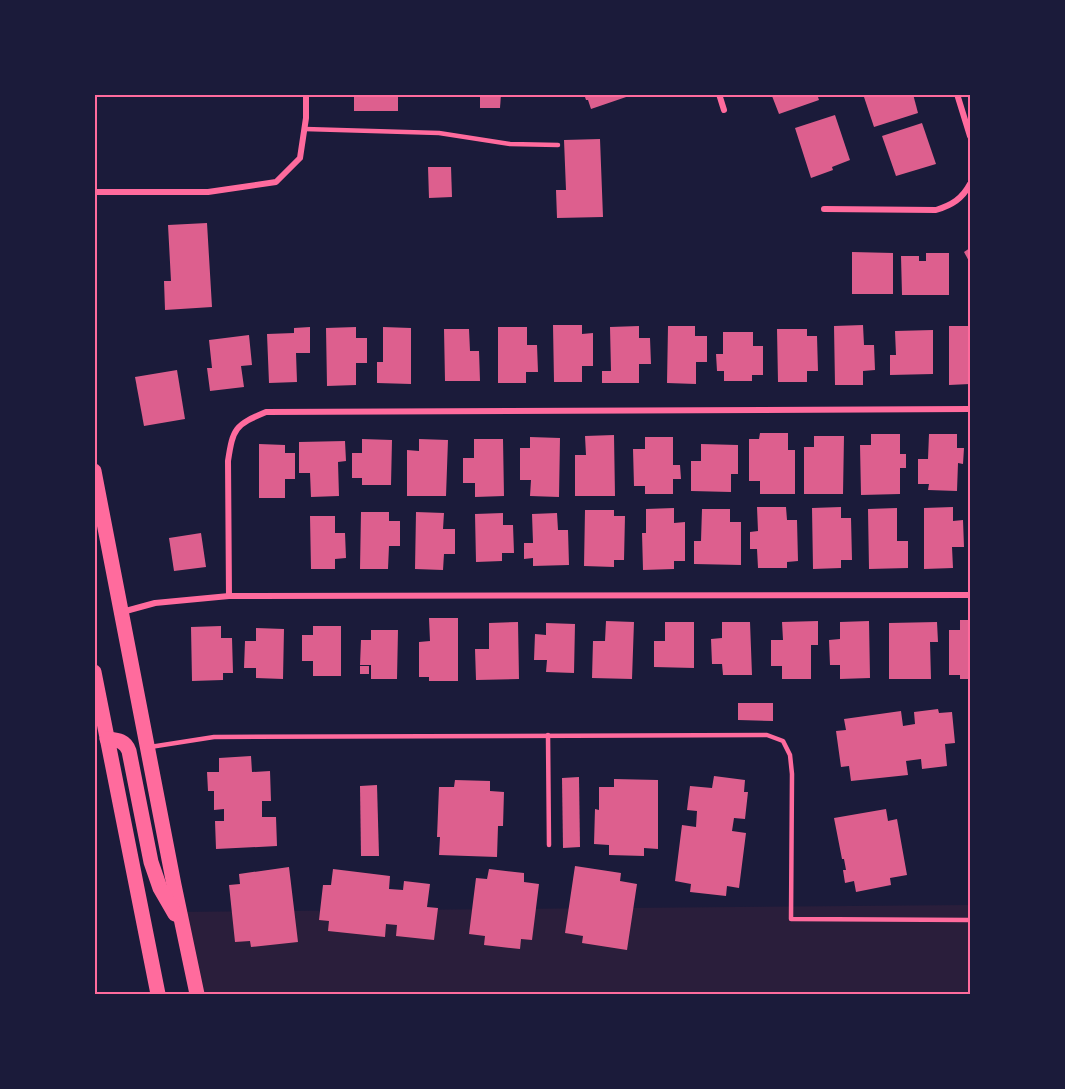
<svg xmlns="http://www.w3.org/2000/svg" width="1065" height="1089" font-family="'DM Sans',sans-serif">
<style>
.green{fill:#2a1e3b}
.building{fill:#dd5f8e}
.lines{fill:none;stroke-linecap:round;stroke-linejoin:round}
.service{stroke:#ff6b9d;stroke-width:4.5}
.minor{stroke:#ff6b9d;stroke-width:6}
.primary{stroke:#ff6b9d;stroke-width:15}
.neatline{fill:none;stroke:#ff6b9d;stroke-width:2}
</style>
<rect width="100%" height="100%" fill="#1b1b3a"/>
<polygon class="green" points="970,905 970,994 194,994 172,912"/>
<g class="building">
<rect x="354" y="94" width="44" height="17"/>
<polygon points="480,94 501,94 500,108 480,108"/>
<polygon points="584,94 632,94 632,95 591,109 588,100 586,100"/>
<polygon points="767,94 817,94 819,100 779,114 772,96 768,97"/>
<polygon points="863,94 913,94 918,113 874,127"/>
<polygon points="835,115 850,160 832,167 833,170 811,178 795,128"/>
<polygon points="922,123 936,164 896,176 882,136"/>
<polygon points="600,139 603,217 557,218 556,190 566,190 564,140"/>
<polygon points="428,167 451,167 452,197 429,198"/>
<polygon points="207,223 212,307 165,310 164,281 171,281 168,225"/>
<polygon points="970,248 970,263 964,252"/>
<polygon points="852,252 893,253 893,294 852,294"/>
<polygon points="926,253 949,253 949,295 902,295 901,256 919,256 919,261 926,261"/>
<polygon points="553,325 582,325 582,334 593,333 593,366 582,366 582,382 554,382"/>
<polygon points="863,325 864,345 874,345 875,370 863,371 863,385 835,385 834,326"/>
<polygon points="639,326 639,338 650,338 651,364 639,364 639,383 602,383 602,371 611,371 610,327"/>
<polygon points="668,326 695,326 695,336 707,336 707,362 696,362 696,384 667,383"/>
<polygon points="949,326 970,326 970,384 949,385"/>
<polygon points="310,327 310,353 296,353 297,382 269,383 267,334 294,333 294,328"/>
<polygon points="356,327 356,338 367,338 367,363 356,363 356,385 327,386 326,328"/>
<polygon points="383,327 411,328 411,384 377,383 377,362 383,362"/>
<polygon points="498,327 527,327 527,345 537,345 538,372 526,372 526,383 498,383"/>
<polygon points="444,329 469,329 470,351 479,351 480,381 445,381"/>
<polygon points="777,329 807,329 807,336 817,336 818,371 807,371 807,382 778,382"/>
<polygon points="933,330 933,374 890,375 890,355 896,355 895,331"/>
<polygon points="723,332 753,332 753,346 763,346 763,375 752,375 752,381 724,381 724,371 717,371 716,354 723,354"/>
<polygon points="249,335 252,365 241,366 244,387 210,391 207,368 212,368 209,340"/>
<polygon points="177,370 185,419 144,426 135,377"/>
<polygon points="760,433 788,433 788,450 795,450 795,494 760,494 760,481 749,481 749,439 759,439"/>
<polygon points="871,434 900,434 900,454 906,454 906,468 900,468 900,494 861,495 860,445 871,445"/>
<polygon points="929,434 957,434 957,448 964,448 963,464 958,463 957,491 928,490 929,484 918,484 918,459 928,459"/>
<polygon points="614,435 615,496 575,496 575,455 586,455 585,436"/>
<polygon points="814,436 844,436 843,494 804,494 804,447 814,447"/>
<polygon points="530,437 560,438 559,497 530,496 531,480 520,480 520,448 530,448"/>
<polygon points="645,437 673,437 673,465 680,465 681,479 673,479 673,494 645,494 645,486 634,486 633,449 645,449"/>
<polygon points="362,439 392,440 391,485 362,485 362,478 352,478 352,453 362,453"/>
<polygon points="419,439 448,440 446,496 407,496 407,450 419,451"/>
<polygon points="474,439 503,439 504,496 475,497 475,483 463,483 463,458 474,458"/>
<polygon points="345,441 346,461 338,462 339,496 311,497 310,473 299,473 299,442"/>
<polygon points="259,444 285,445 285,453 295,453 295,479 285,479 285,498 259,498"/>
<polygon points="701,444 738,445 738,474 731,474 731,492 691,491 691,461 701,461"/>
<polygon points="757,507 786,507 787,520 797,520 798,561 787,562 787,568 758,568 757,549 750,549 750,532 758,531"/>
<polygon points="841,507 841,518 851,518 852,560 841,560 841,568 813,569 812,508"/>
<polygon points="953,507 953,521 963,520 964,547 952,547 953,568 924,569 924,508"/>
<polygon points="674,508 674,523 685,522 685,561 674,561 674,569 643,570 642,533 646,533 646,509"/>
<polygon points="897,508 897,541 908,541 908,568 869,569 868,509"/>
<polygon points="702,509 730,509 730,522 741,522 741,565 694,564 694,541 701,541"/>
<polygon points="585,510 614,510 614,516 625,516 624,560 614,560 614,567 584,566"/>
<polygon points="361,512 389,512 389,521 400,521 400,546 389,546 388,569 360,569"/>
<polygon points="416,512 444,513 443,529 455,529 455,554 444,554 443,570 415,569"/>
<polygon points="503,513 503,525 513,525 514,553 502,553 502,561 476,562 475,514"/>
<polygon points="557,513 558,530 568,530 569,565 533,566 533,558 524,559 524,543 533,543 532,514"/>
<polygon points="310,516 335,516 335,533 345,533 346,558 335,559 335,569 311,569"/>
<polygon points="201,533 206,567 174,571 169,538"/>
<polygon points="429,618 458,618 458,681 429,681 429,677 419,677 419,642 430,641"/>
<polygon points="960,620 970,620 970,679 960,679 960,675 949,675 949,630 960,630"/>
<polygon points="606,621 634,622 632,679 592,678 593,641 605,641"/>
<polygon points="818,621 818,645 811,645 811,679 782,679 782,666 771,666 771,640 783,640 782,622"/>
<polygon points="869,621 870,678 840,679 840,665 830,665 829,640 840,639 840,622"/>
<polygon points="518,622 519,679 476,680 475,649 489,649 489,623"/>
<polygon points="665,622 694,622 694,668 654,667 654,641 665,641"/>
<polygon points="722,622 750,622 752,675 723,675 722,664 712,664 711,639 722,638"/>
<polygon points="937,622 938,642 930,642 931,679 889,679 889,623"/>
<polygon points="546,623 575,624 574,673 546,672 547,660 534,660 535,634 546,635"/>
<polygon points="221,626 221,638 232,638 233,673 223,673 223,680 192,681 191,627"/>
<polygon points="313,626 341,626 341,676 313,676 313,661 302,661 302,635 313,635"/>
<polygon points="256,628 284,629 283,679 256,678 256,668 244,668 245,641 256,641"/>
<polygon points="371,630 398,630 397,679 371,679 371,665 360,665 361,640 371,640"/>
<rect x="360" y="666" width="9" height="8"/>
<polygon points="738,703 773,703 773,721 738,720"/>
<polygon points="938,709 939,713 952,712 955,743 945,744 947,766 922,769 921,759 906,761 908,775 851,781 849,766 841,767 836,731 846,730 844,719 901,711 903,726 915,724 914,712"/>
<polygon points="251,756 252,772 270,771 271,801 262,801 262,817 276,817 277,846 216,849 215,821 224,821 224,809 214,810 214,791 208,791 207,772 219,772 219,758"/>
<polygon points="714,776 745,780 744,792 748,792 745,819 734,818 732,831 746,833 739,888 727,886 726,896 690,892 691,884 675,881 682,825 696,827 697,811 687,810 690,786 712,788"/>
<polygon points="579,777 580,847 563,848 562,778"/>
<polygon points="614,779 658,780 658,849 644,848 644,856 609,855 609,845 594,844 595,809 599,810 599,787 614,787"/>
<polygon points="455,780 490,781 490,791 504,792 503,826 498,826 497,857 439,855 440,837 437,837 439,787 454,787"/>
<polygon points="377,785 379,856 361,856 360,786"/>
<polygon points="886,809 888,821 897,819 907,875 890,878 891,885 856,892 854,881 845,883 843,870 846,870 844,859 842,859 834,818"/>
<polygon points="575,866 621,873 620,881 637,884 627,950 582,943 583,936 565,933"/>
<polygon points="289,867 298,942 251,947 250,941 235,942 229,885 240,884 239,874"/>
<polygon points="333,869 390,876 389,889 403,890 404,881 430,884 427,907 438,908 434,940 396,936 397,925 386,924 385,937 328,931 329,921 319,920 323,885 331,885"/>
<polygon points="489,869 524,873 524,882 539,884 532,940 521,939 520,949 484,945 485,936 469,934 476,878 487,879"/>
</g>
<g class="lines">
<g class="service">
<polyline points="305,129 439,133 510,144 558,145"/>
<polyline points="548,735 549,845"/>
<polyline points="150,747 214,737 767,735 783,741 790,755 792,774 791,919 970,920"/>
</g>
<g class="minor">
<polyline points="719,94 724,110"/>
<polyline points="957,94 970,136"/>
<polyline points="94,192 208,192 276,182 300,158 306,118 306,94"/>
<path d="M824 209 936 210C952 205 962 199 970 184"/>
<path d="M229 596 228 461C233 428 235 425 266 412L970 409"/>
<polyline points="122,612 155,603 229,596 970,595"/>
</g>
<g class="primary">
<polyline points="94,471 174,885 197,994"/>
<polyline points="94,672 158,994"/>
<path d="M107 739C117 740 125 740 129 751L151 862 160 888 175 914"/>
</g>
</g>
<rect width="1065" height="1089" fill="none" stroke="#1b1b3a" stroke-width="192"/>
<rect x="96" y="96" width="873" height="897" class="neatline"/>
</svg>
